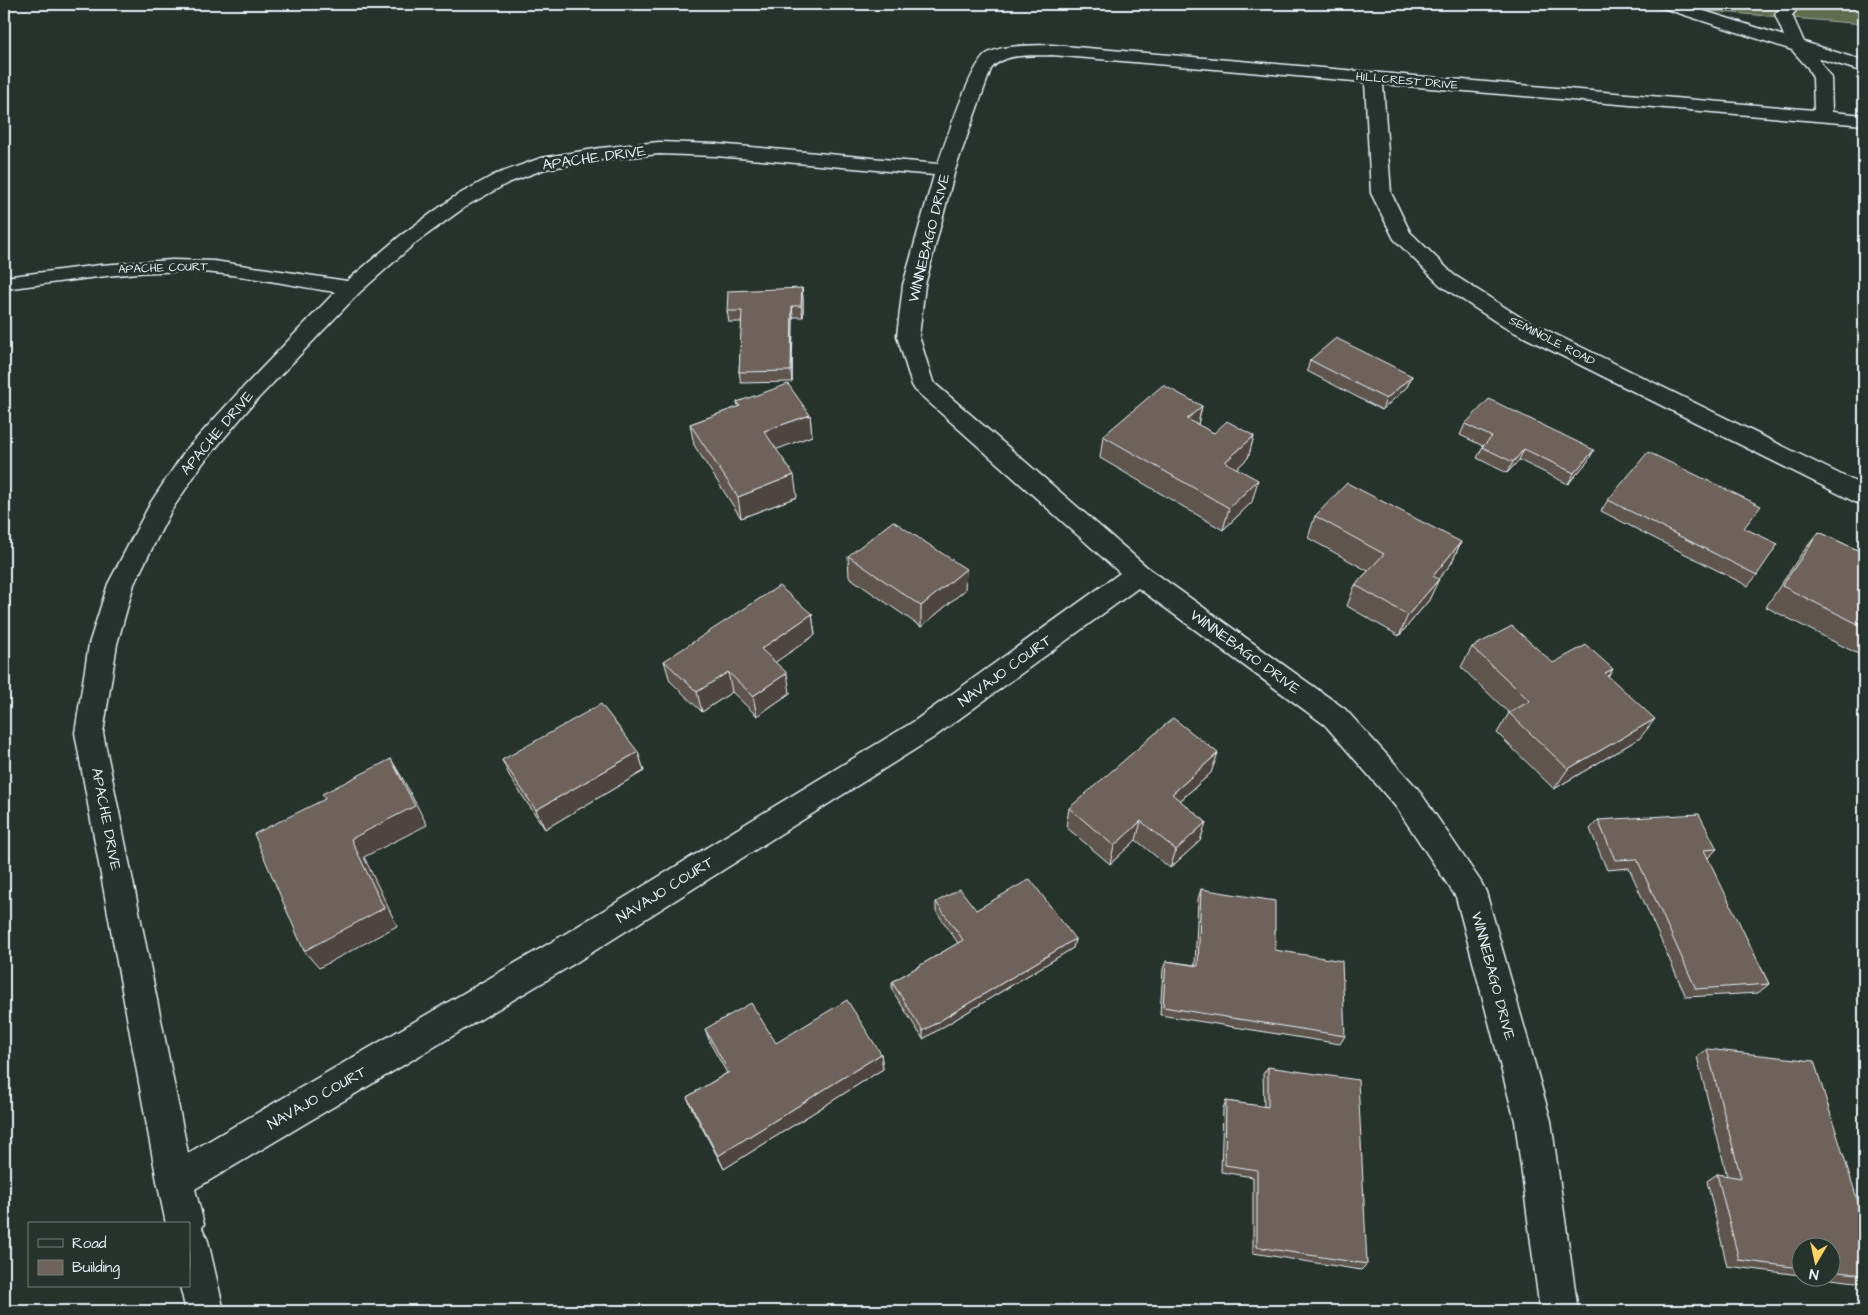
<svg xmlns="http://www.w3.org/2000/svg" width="1868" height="1315" font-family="'Architects Daughter',sans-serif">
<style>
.green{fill:#5e6c4e;stroke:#a3aea3}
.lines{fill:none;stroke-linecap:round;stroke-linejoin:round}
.street-casing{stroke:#e8f1f8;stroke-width:3}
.street{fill:#26332d;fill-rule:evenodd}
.wall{fill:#5f544d;stroke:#e8f1f8}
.shaded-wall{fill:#4d453f;stroke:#e8f1f8}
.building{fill:#6e625a;stroke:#e8f1f8}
.labels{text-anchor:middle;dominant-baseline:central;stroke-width:5;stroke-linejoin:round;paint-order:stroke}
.far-street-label{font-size:12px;fill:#e8f1f8;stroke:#26332d}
.street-label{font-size:15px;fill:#e8f1f8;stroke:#26332d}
</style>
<rect width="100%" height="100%" fill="#26332d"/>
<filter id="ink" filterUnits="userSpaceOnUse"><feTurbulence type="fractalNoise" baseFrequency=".02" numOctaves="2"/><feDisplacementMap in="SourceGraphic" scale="10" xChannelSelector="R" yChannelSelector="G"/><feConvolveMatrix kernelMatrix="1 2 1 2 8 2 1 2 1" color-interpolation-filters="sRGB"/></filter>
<g filter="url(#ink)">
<polygon class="green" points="1625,4 1864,4 1864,24"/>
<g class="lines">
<defs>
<path id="street" d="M1658 4H1682L1784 36 1775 14 1785 4H1802L1792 15 1804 42 1864 61V72L1818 58 1831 78 1832 112 1864 115V125L1383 84 1391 193 1410 232 1454 275 1520 317 1864 486V505L1855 502 1504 327 1440 285 1394 239 1371 193 1365 82 1052 55C1032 56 1005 52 991 69L955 170 925 285 919 336 933 382 1147 567 1345 709 1418 789 1481 882 1486 892 1551 1121 1578 1311H1540L1515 1121 1456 897 1396 807 1325 725 1138 588 933 738 572 965 195 1189 204 1224 202 1228 208 1241 224 1311H186L180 1286H189V1224H166L157 1181 75 733 89 644 108 584 151 502 185 451 236 395 335 292C295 286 254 277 214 273 145 267 73 281 4 289V277L100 265 172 260 214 261 347 281 400 236 454 197 494 175 541 158 600 148 659 142 716 144 938 164C945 144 972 60 988 53 1007 44 1031 46 1052 45L1814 110 1813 78 1808 68 1792 50 1660 7ZM659 154 716 156 934 175 903 285 897 336 912 385 915 390 1120 573 913 722 550 943 188 1153 103 733 117 644 134 584 171 511 203 463 252 405 359 293 414 244 468 205 508 183 545 169 600 160Z"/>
</defs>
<use href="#street" class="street-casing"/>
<use href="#street" class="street"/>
</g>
<g class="wall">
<polygon points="802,288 803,299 803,317 793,317 792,382 741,383 739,372 742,322 729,322 727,311"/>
<polygon points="1310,360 1412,376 1407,387 1382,410 1307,371"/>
<polygon points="737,402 810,415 812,436 776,449 797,497 741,518 694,445 690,424 738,407"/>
<polygon points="1202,406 1198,425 1214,433 1254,436 1248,458 1237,468 1252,502 1223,530 1100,458 1103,436"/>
<polygon points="1465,424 1588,461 1568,484 1519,460 1507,473 1477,458 1483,446 1460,435"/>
<polygon points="1608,500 1745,528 1757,575 1748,586 1601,511"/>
<polygon points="1315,516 1461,542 1451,564 1438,579 1429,600 1399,636 1347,606 1355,585 1368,571 1308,538"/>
<polygon points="1819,532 1864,553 1864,657 1766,607 1802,553"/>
<polygon points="848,556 965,590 921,627 849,577"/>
<polygon points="812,614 815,635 775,662 790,693 757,716 732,692 702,712 670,681 664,661"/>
<polygon points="1472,647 1553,663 1613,669 1608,676 1640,738 1554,789 1497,733 1509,713 1461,667"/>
<polygon points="638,752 644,771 545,829 511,779 502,760"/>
<polygon points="1211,773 1180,801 1206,822 1200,841 1170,868 1136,840 1110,864 1066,827 1069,808"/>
<polygon points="1598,820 1717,849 1707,859 1769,984 1758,993 1686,997 1629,868 1607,870 1590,829"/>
<polygon points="1201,889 1275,950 1345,1036 1340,1044 1160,1015 1163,969 1166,961 1195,965 1198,899"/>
<polygon points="936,902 976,910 1075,939 1073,948 923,1039 892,990 892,982 958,943 936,911"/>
<polygon points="705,1029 776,1043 881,1054 883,1069 724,1169 693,1111 687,1097 727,1073 711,1045"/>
<polygon points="1707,1049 1864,1221 1864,1283 1823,1278 1830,1278 1830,1248 1800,1248 1800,1275 1727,1266 1707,1181 1717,1174 1727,1176 1697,1057"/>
<polygon points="1268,1067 1367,1264 1361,1270 1253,1253 1253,1177 1221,1172 1223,1108 1226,1101 1264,1107 1263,1074"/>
</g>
<g class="shaded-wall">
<polygon points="802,288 803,299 803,317 801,306"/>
<polygon points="792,306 793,317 792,382 791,371"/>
<polygon points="1412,376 1407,387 1382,410 1386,399"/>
<polygon points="1202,406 1197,428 1187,419"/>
<polygon points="810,415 812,436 767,453 764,431"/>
<polygon points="1254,436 1248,458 1220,484 1225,462"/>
<polygon points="1524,449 1519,460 1507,473 1513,462"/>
<polygon points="1594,450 1588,461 1568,484 1574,473"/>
<polygon points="794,475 797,497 741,518 738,497"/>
<polygon points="1258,480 1252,502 1223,530 1229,508"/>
<polygon points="1461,542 1451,564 1423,597 1433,576"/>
<polygon points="966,569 965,590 921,627 921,606"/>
<polygon points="1439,579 1429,600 1399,636 1408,615"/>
<polygon points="812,614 815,635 764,670 761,649"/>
<polygon points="1613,669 1599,689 1605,673"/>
<polygon points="728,672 732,692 702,712 697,692"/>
<polygon points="787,673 790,693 757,716 753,696"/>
<polygon points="1655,719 1640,738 1554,789 1568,769"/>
<polygon points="638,752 644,771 545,829 536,810"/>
<polygon points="1218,753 1211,773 1166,813 1172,794"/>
<polygon points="391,759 403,779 427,825 364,857 397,926 319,968 304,951 351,839"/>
<polygon points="1141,821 1136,840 1110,864 1114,846"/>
<polygon points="1206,822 1200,841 1170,868 1176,850"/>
<polygon points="1075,939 1073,948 923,1039 923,1031"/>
<polygon points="881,1054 883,1069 724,1169 718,1156"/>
</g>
<g class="building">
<polygon points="802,288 801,306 792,306 791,371 739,372 742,311 727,311 728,291"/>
<polygon points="1336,338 1412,376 1386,399 1310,360"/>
<polygon points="788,384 810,415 764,431 794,475 738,497 690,424 740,406 737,402"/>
<polygon points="1163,385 1202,406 1187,419 1214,433 1227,421 1254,436 1225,462 1258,480 1229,508 1103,436"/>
<polygon points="1489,399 1594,450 1574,473 1524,449 1513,462 1482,447 1492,437 1465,424"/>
<polygon points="1648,452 1761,506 1744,528 1778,544 1757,575 1608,500"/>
<polygon points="1347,483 1461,542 1433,576 1439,579 1408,615 1355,585 1384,554 1315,516"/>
<polygon points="893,521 966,569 921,606 848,556"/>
<polygon points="1819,532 1864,553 1864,627 1782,586"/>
<polygon points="779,586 812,614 761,649 787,673 753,696 728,672 697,692 664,661"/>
<polygon points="1512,626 1553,663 1586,645 1613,669 1605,673 1655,719 1568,769 1509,713 1530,701 1472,647"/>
<polygon points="601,704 638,752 536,810 502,760"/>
<polygon points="1173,718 1218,753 1172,794 1206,822 1176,850 1141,821 1114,846 1069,808"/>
<polygon points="391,759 415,806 351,839 384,908 304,951 254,834 325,799 322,794"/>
<polygon points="1699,814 1717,849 1704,850 1769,984 1696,989 1637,859 1615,860 1598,820"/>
<polygon points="1030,879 1075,939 923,1031 892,982 963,940 936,902 960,889 976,910"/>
<polygon points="1201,889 1275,901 1275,950 1342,961 1345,1036 1163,1007 1166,961 1198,966"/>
<polygon points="847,1000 881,1054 718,1156 687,1097 729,1072 705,1029 751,1003 776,1043"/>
<polygon points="1707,1049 1814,1061 1864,1221 1864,1275 1830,1271 1830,1248 1800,1248 1800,1268 1739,1260 1717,1174 1741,1178"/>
<polygon points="1268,1067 1358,1080 1367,1264 1257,1247 1257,1170 1225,1165 1226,1101 1268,1107"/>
</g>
</g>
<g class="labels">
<g class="far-street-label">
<text transform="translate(1407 81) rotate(5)">HILLCREST DRIVE</text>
<text transform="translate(163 268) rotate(-2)">APACHE COURT</text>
<text transform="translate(1552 341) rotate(27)">SEMINOLE ROAD</text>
</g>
<g class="street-label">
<text transform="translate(594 158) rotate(-8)">APACHE DRIVE</text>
<text transform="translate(929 238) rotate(-76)">WINNEBAGO DRIVE</text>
<text transform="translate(217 433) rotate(-50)">APACHE DRIVE</text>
<text transform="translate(1245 652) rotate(36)">WINNEBAGO DRIVE</text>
<text transform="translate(1005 671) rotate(-36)">NAVAJO COURT</text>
<text transform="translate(106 819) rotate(79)">APACHE DRIVE</text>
<text transform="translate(665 890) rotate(-32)">NAVAJO COURT</text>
<text transform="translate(1493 976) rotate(75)">WINNEBAGO DRIVE</text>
<text transform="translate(317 1098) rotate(-30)">NAVAJO COURT</text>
</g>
</g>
<rect width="1868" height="1315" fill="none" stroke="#26332d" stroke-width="20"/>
<rect x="10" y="10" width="1848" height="1295" fill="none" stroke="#e8f1f8" stroke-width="2" filter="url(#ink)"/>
<rect x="28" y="1222" width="162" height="65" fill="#26332d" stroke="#747f7e"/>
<rect x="38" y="1239" width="25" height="8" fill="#26332d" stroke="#747f7e"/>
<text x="72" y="1248" font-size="15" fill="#e8f1f8">Road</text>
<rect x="38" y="1260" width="25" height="15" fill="#6e625a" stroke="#747f7e"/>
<text x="72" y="1272" font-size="15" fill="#e8f1f8">Building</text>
<g transform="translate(1816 1262) rotate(189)"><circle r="24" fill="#26332d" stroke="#747f7e"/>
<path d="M0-4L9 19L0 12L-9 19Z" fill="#ffd166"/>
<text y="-8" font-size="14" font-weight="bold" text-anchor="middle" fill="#e8f1f8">N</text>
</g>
</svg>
